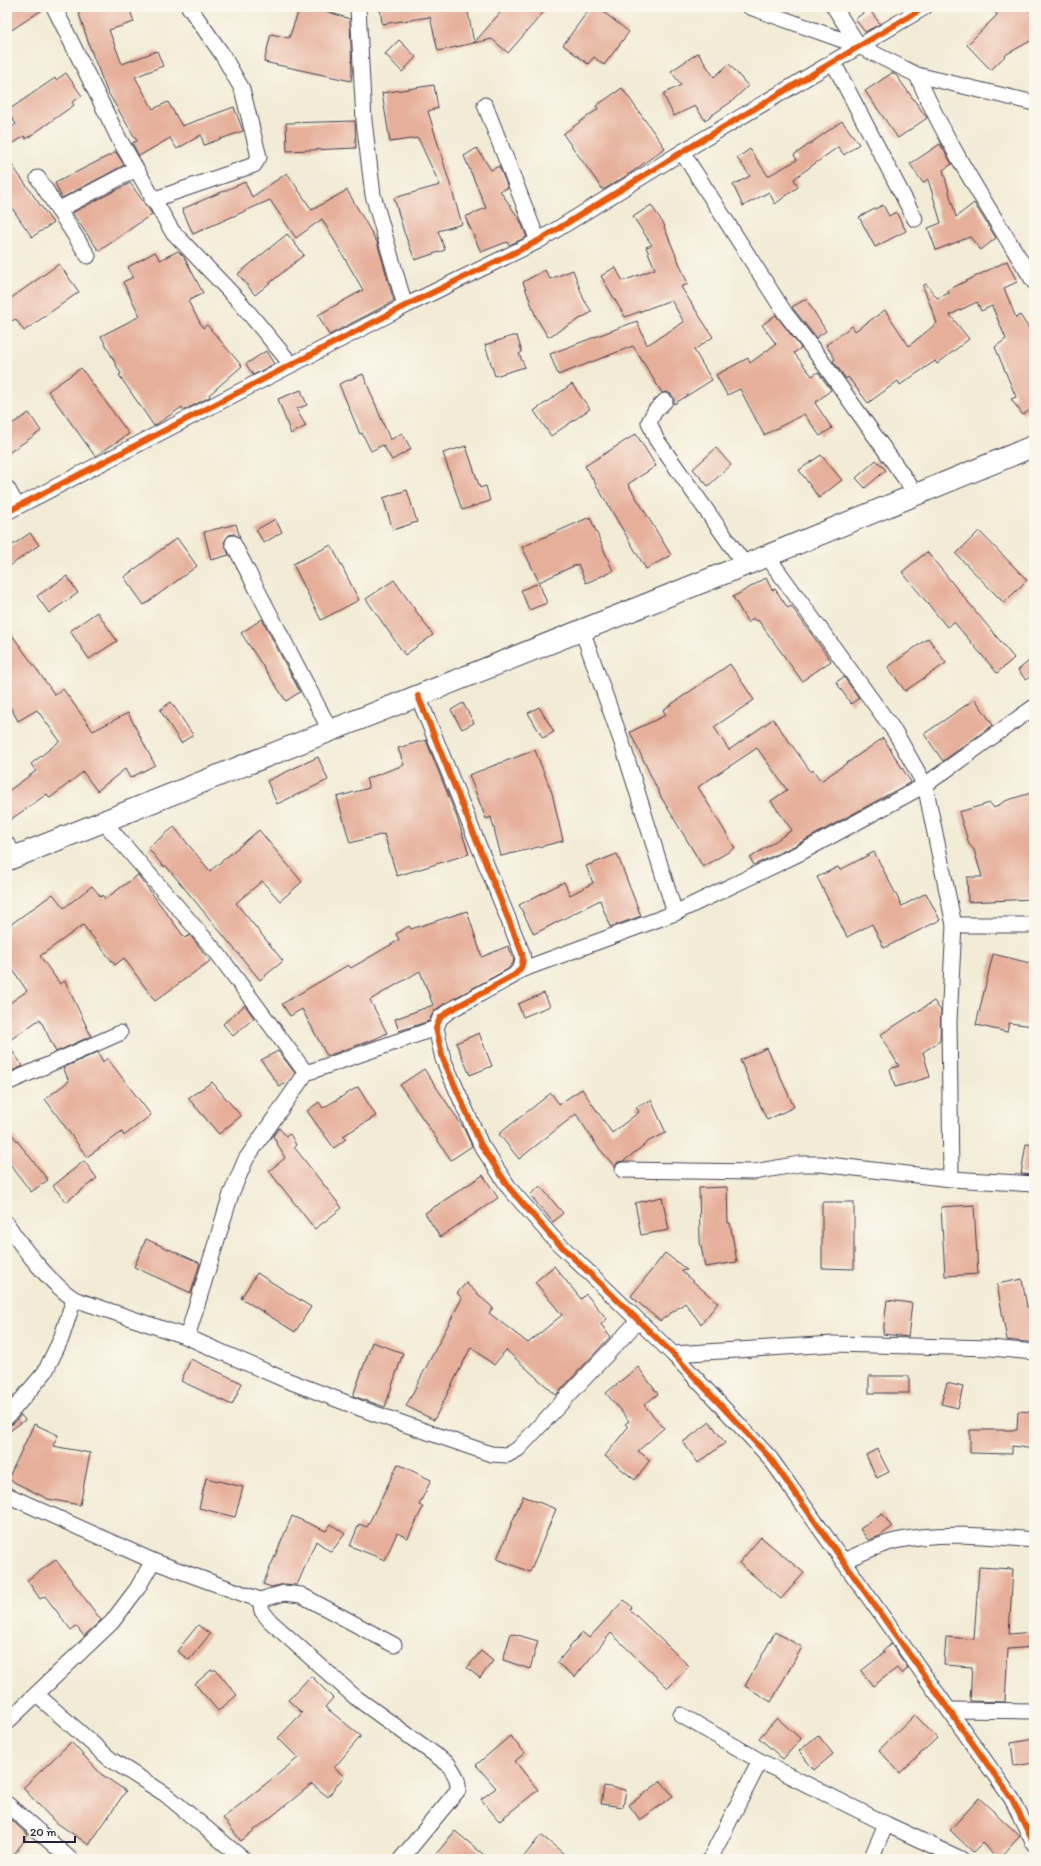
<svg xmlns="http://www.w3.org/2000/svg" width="1041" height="1866" font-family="Itim,sans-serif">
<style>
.building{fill:#e6af9a}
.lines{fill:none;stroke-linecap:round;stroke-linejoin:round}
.street-casing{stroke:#414052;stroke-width:17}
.secondary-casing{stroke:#414052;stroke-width:23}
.street{stroke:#fff;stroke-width:15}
.secondary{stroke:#fff;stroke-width:21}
.cycleway-casing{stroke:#fbf7ec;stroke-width:8}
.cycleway{stroke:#e8590c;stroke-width:6}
</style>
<rect width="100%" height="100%" fill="#fbf7ec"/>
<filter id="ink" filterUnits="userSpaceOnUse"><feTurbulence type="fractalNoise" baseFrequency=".025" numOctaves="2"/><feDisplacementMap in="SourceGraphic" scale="8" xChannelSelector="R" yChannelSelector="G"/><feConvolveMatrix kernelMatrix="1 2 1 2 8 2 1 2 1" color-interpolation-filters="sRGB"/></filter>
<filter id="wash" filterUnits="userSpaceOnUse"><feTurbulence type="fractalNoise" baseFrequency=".012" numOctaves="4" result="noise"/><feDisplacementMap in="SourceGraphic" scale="16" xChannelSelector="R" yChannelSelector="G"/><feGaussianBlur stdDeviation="0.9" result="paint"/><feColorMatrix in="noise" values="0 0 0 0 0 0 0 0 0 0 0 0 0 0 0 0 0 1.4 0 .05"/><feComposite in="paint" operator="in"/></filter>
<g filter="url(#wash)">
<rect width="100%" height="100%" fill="#f2ecd6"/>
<g id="blocks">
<g class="building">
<polygon points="7,7 45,7 45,8 7,33"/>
<polygon points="77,7 129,7 134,22 109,30 122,64 157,51 163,66 135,77 153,109 168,102 182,126 234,107 243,131 204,145 201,135 177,149 170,138 139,156 132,143 137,141 107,91 90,48"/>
<polygon points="300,7 313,7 350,19 352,73 351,81 264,62 271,34 289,38"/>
<polygon points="380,7 467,7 474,43 505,7 548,7 508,53 492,39 438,51 430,17 382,24"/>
<polygon points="591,7 597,7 629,32 604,65 594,57 588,64 563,45"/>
<polygon points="993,7 1028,7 1034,18 1034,39 1007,54 991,70 967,45 997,15"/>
<polygon points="869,9 880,24 865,32 855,19"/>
<polygon points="399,40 416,57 402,72 385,54"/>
<polygon points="698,53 714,77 729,64 748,86 731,102 705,120 695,106 674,116 663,94 681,85 671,71"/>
<polygon points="66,73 82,96 72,102 74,105 26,139 24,136 7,148 7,131 16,124 7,111 55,78 56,80"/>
<polygon points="892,73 896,75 927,118 898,138 865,91"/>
<polygon points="434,85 438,108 428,111 462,224 438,231 445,250 415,260 404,232 394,198 440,185 418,138 390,142 382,93"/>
<polygon points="622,88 665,148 632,172 603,190 563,134 598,109 596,106"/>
<polygon points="355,121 356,148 287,151 286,123"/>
<polygon points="842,121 859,144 844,155 838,147 799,175 794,179 798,187 775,204 769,192 743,206 733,185 750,176 737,158 750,149 768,176 797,160 794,155"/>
<polygon points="940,144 952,164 943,170 956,217 974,203 996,238 981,250 970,237 936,250 928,228 941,223 928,179 923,183 910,164"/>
<polygon points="477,148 491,170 499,166 508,188 500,191 520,220 527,237 509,245 507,242 481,252 465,217 486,208 464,156"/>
<polygon points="116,152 124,165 62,198 55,183"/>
<polygon points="7,158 53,223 32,237 7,201"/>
<polygon points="287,173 312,210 347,190 377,242 394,301 329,335 318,315 363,290 322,219 296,238 270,200 193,234 182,209 245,182 252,197"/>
<polygon points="130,183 152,214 99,251 72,213"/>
<polygon points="651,205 665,226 664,227 688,284 681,287 713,337 694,350 712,380 674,404 674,398 671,394 667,392 662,393 633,346 558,375 550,354 637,321 647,345 684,322 671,300 625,317 601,276 615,267 623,281 655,269 646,247 652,245 633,217"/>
<polygon points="883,205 889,216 896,212 906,231 875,247 859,217"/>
<polygon points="287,234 304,255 255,295 238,274"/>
<polygon points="178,251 184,257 203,293 188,301 203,328 207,325 242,366 209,395 210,397 184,410 182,407 154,426 119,375 121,374 101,336 140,316 123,282 133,277 128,267 155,252 160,260"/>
<polygon points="1007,261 1017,282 1004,288 1016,318 1020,315 1034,336 1034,407 1023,415 1011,399 1016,397 995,347 1006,339 992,306 981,311 977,302 950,315 969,339 937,364 935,361 900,385 898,381 868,403 848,377 846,379 833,361 835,359 826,345 852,326 855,331 885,310 909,346 937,323 923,286 926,284 937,298 949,293 948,290"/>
<polygon points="59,264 79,292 24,331 16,319 7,323 7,301"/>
<polygon points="545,270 550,279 573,270 584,300 592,312 548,337 536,317 523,282"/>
<polygon points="806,299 826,331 816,338 792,307"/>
<polygon points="776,315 801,348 794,353 812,376 818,372 831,390 815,403 832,428 820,436 804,414 764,435 740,389 727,395 716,375 748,358 750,363 776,344 762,325"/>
<polygon points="512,336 517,336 522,352 519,354 525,367 495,376 485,345"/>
<polygon points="266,351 274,364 253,375 246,364"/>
<polygon points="81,368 129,434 95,456 48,391"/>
<polygon points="363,374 390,440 402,433 411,449 392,460 383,445 371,451 362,433 360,434 339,384"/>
<polygon points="572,384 590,409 551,436 534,411"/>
<polygon points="301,390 307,405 296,409 306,426 291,434 278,399"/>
<polygon points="29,413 41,431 7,454 7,427"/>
<polygon points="636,434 656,466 628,484 671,555 646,569 585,466"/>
<polygon points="466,446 480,488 486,486 490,501 462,510 443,453"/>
<polygon points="716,448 731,465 708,486 693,469"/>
<polygon points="821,455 842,480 819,498 799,470"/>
<polygon points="876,460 886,470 865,488 856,478"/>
<polygon points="407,490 417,522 393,530 383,498"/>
<polygon points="590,517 613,571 586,583 578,564 539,582 522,547"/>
<polygon points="275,519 282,532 264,543 256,530"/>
<polygon points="236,524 240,538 234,534 229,535 224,542 229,555 211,560 204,532"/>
<polygon points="979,531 1027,580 1004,603 956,554"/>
<polygon points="30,533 39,545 7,568 7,549"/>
<polygon points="177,538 197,566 144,605 124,577"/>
<polygon points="331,545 359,600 321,620 293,564"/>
<polygon points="927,552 1014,658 997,673 954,622 947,627 902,572"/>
<polygon points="67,576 78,593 49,613 37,596"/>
<polygon points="766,578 772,590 775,589 788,608 791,606 831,661 802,681 758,620 755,621 753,618 748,623 733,597"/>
<polygon points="394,580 433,635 405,655 366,599"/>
<polygon points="539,583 547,603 529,610 521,590"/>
<polygon points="97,612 117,641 89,659 70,631"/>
<polygon points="262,619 300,692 286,701 241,633"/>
<polygon points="7,628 55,695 63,689 93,731 128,713 155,765 130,778 125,769 97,791 83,772 50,798 47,794 7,822 7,792 36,771 31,764 60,741 37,710 18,721 7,701"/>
<polygon points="928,638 946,663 905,691 888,667"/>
<polygon points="1034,657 1034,674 1026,680 1018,670"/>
<polygon points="730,664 754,700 714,727 729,750 773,719 811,772 813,770 821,781 883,738 911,782 796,845 754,865 750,858 792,830 771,801 787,790 757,748 698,787 735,848 703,867 661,797 630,732 666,715 663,710"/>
<polygon points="844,677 859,698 851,704 836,682"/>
<polygon points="975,699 993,725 943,761 924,734"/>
<polygon points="171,702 193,735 181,743 160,710"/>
<polygon points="463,703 474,723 462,729 451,710"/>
<polygon points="539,707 554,732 543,738 528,713"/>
<polygon points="426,740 456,815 469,854 397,876 384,834 350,843 337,797 369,788 366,779 404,765 398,748"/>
<polygon points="535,750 552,793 563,841 501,856 491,817 486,819 469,775"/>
<polygon points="318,757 328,780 277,804 267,781"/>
<polygon points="1034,792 1034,899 968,902 967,877 982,877 974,850 969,844 959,812 990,803 994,808 1005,801"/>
<polygon points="174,827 210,871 259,830 302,882 280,901 262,881 236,903 283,961 260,980 166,866 163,866 148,848"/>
<polygon points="874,852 902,906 926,893 940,920 884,948 872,924 847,937 817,877 838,867 840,870"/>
<polygon points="617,854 641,916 610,927 600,900 534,934 519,905 564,882 570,895 593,883 586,866"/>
<polygon points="138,875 185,938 190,935 210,961 155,1001 124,958 115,965 83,925 40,956 60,984 65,981 91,1036 56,1052 40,1019 7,1042 7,1005 27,991 7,961 7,927 53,894 64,908 92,886 101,897 103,895 105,899"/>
<polygon points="467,911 482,957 508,946 514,959 513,963 508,969 444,1004 434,1011 429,1021 399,1031 395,1019 433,1005 420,971 370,1000 387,1033 375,1039 327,1056 302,1009 290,1016 282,1004 348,965 351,968 399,940 396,934 409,926 411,929"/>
<polygon points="993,954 1034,964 1034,1026 1009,1023 1007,1032 976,1025"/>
<polygon points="544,993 550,1006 523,1017 518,1004"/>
<polygon points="934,1001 941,1011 940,1041 923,1052 930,1077 895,1087 890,1069 899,1066 880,1035"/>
<polygon points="245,1005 254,1018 233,1036 223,1024"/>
<polygon points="479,1033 492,1066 470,1075 456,1043"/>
<polygon points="7,1044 23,1066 7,1073"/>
<polygon points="767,1048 794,1107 767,1120 740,1060"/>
<polygon points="278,1051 295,1073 291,1079 280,1087 261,1060"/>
<polygon points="98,1052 103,1062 107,1058 151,1115 124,1136 122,1132 87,1157 45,1099 69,1081 63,1068"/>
<polygon points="424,1069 463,1127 472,1146 451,1160 400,1085"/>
<polygon points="212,1082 241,1116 219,1134 188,1098"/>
<polygon points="358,1087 376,1116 343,1136 346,1139 334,1148 307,1111 319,1102 323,1108"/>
<polygon points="582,1089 612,1133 639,1112 636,1107 651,1100 666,1133 649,1141 624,1161 618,1162 615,1167 597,1146 576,1114 519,1159 499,1134 551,1093 559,1104"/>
<polygon points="7,1128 48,1180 31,1192 7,1160"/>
<polygon points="279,1128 286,1136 290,1134 296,1145 294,1147 342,1208 315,1229 269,1171 285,1158 273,1136"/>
<polygon points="1026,1144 1034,1145 1034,1175 1021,1174"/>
<polygon points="84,1161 97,1178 66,1202 53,1186"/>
<polygon points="483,1175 498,1198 440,1237 425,1213"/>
<polygon points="540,1186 563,1213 553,1222 530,1195"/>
<polygon points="727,1187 728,1223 730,1223 737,1262 705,1267 700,1241 699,1188"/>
<polygon points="662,1197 669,1230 641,1235 635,1203"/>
<polygon points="822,1202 854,1202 854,1269 822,1268"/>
<polygon points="974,1205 978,1274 945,1276 941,1207"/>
<polygon points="146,1239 200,1263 191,1293 134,1267"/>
<polygon points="665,1253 687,1270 681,1271 718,1303 701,1324 685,1303 660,1321 631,1296"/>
<polygon points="554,1266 581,1299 586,1294 607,1319 601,1324 610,1337 556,1395 506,1350 494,1365 471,1347 434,1420 406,1406 462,1298 457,1293 466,1283 493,1308 489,1313 528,1343 562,1315 535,1282"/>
<polygon points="257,1273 311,1307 295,1332 241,1298"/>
<polygon points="1022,1279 1027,1307 1034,1306 1034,1341 1027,1342 1007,1340 997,1284"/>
<polygon points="887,1300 912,1303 908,1337 883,1334"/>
<polygon points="372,1342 403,1353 385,1407 353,1396"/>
<polygon points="191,1359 242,1383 232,1405 181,1381"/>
<polygon points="638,1367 658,1394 644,1405 664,1428 638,1451 650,1460 635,1480 605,1456 628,1427 625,1424 629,1421 606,1393"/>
<rect x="869" y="1376" width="40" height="17"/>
<polygon points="947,1383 963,1387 958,1408 941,1404"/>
<polygon points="1018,1411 1034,1412 1034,1449 1012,1446 1012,1454 970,1453 970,1430 1017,1430"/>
<polygon points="21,1415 25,1420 7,1433 7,1426 14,1423"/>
<polygon points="710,1422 725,1443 698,1463 683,1442"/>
<polygon points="34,1424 58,1435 53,1446 90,1453 80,1505 48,1499 8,1479"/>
<polygon points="877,1449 889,1472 877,1478 866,1455"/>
<polygon points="398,1464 431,1480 419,1505 423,1507 408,1538 397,1533 385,1560 350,1546 359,1524 367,1527"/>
<polygon points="206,1478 243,1487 235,1517 199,1508"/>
<polygon points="523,1496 556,1509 530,1572 497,1559"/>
<polygon points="882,1513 892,1527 880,1536 868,1540 860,1529"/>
<polygon points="292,1516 326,1531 331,1524 345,1534 331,1552 316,1541 297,1585 285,1584 271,1587 263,1584"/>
<polygon points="761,1537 804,1573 781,1599 739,1563"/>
<polygon points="56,1560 101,1620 84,1636 76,1626 71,1630 45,1596 40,1599 27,1580"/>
<polygon points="979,1567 1013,1569 1009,1634 1034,1632 1034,1647 1008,1649 1005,1702 970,1701 972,1667 944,1665 946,1637 974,1639"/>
<polygon points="624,1600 632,1607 630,1610 689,1666 668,1688 611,1633 575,1677 557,1663 582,1632 589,1638"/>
<polygon points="198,1625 210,1634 189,1660 177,1651"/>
<polygon points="775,1632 802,1647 771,1702 745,1686"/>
<polygon points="511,1633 538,1641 530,1669 503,1660"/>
<polygon points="891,1644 908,1668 902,1674 897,1668 873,1686 861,1671 884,1653 883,1651"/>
<polygon points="481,1651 493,1661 480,1678 467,1668"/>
<polygon points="211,1670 216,1670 237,1695 218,1711 195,1684"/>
<polygon points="311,1676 333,1698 325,1707 361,1736 334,1768 344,1776 328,1797 312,1784 241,1841 223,1818 298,1758 278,1738 302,1713 288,1700"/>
<polygon points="915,1715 937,1738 900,1773 879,1750"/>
<polygon points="777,1718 801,1739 783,1759 759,1738"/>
<polygon points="818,1735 833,1754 814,1770 799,1751"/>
<polygon points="510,1736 525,1753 515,1761 538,1790 499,1821 481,1799 496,1788 476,1765"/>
<polygon points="1034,1739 1034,1763 1014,1766 1011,1743"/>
<polygon points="71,1742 101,1774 126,1791 89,1845 54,1821 23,1788"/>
<polygon points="661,1781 673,1796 640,1820 629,1805"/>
<polygon points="604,1786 626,1790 623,1807 601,1804"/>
<polygon points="979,1798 1020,1836 999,1859 982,1843 973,1852 950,1830"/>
<polygon points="7,1816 28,1835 11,1859 7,1859"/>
<polygon points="455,1831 489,1859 432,1859"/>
<polygon points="541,1835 570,1859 522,1859"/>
</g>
</g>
</g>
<g filter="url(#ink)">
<use href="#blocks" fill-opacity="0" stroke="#414052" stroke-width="1"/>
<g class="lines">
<defs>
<g id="street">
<polyline points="54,7 119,139 172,231 239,301 291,364"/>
<polyline points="358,7 364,121 373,195 405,306"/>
<polyline points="750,7 859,46 917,75 1034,103"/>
<polyline points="834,7 859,46"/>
<polyline points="833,62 915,219"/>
<path d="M917 75C948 148 993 215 1034 282"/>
<polyline points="485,105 538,241"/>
<polyline points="682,152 785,313 819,357 916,494"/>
<polyline points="38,178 88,256"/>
<polyline points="152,200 254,165 259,157 242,89 222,54 189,7"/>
<polyline points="58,210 136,169"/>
<polyline points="665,401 655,411 649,422 656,439 745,565"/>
<polyline points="7,488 17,506"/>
<polyline points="7,512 405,306 538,241 682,152 925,7"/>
<polyline points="233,543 330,730"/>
<polyline points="767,556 895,732 925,785 954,925 949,1021 951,1179"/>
<polyline points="582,630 622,743 675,913"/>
<path d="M418 696 522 953C524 964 522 969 513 976L449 1011 440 1018 436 1028 443 1059 481 1145 510 1189 552 1237 673 1354 770 1458 1012 1799 1034 1844"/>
<polyline points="103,821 218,954 306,1073"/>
<polyline points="7,844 16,856"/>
<polyline points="954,925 1034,925"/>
<polyline points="521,970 675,913 800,853 925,785 1034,707"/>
<polyline points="7,1083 120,1033"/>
<polyline points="623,1170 754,1172 800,1164 820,1164 951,1179 1034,1184"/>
<path d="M7 1224C23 1249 50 1283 74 1299L187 1337 281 1378 373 1413 491 1454 507 1455 518 1449 638 1321"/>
<polyline points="187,1337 231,1194 246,1159 306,1073 436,1028"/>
<polyline points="673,1354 833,1344 991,1348 1034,1352"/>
<polyline points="7,1417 45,1372 61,1339 74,1299"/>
<polyline points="7,1495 153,1561 260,1600 284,1593 301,1595 394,1645"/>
<path d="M843 1561C860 1554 878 1545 895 1541 937 1531 992 1536 1034 1540"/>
<path d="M260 1600 262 1611 270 1621 355 1697 448 1764C454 1773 459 1779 458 1790L401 1859"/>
<polyline points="37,1695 110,1759 165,1794 243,1859"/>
<polyline points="949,1710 1034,1711"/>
<polyline points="681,1715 760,1761 886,1824 961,1859"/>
<polyline points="7,1722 112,1622 137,1589 153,1561"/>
<polyline points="7,1804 70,1859"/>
<polyline points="710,1859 760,1761"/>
<polyline points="871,1859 886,1824"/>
</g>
<polyline id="secondary" points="7,860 745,565 1034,446"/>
</defs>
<use href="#street" class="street-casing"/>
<use href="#secondary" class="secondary-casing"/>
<use href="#street" class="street"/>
<use href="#secondary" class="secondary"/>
<defs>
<g id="cycleway">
<polyline points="7,512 405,306 538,241 682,152 925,7"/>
<path d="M418 696 522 953C524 964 522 969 513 976L449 1011 440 1018 436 1028 443 1059 481 1145 510 1189 552 1237 673 1354 770 1458 1012 1799 1034 1844"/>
</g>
</defs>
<use href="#cycleway" class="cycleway-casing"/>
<use href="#cycleway" class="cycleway"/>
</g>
</g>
<rect width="1041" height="1866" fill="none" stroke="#fbf7ec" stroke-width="24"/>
<path d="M24 1836v6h51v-6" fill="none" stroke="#22223b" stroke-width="2"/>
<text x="30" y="1836" font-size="12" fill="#22223b" stroke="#fbf7ec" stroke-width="3" paint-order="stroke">20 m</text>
</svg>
